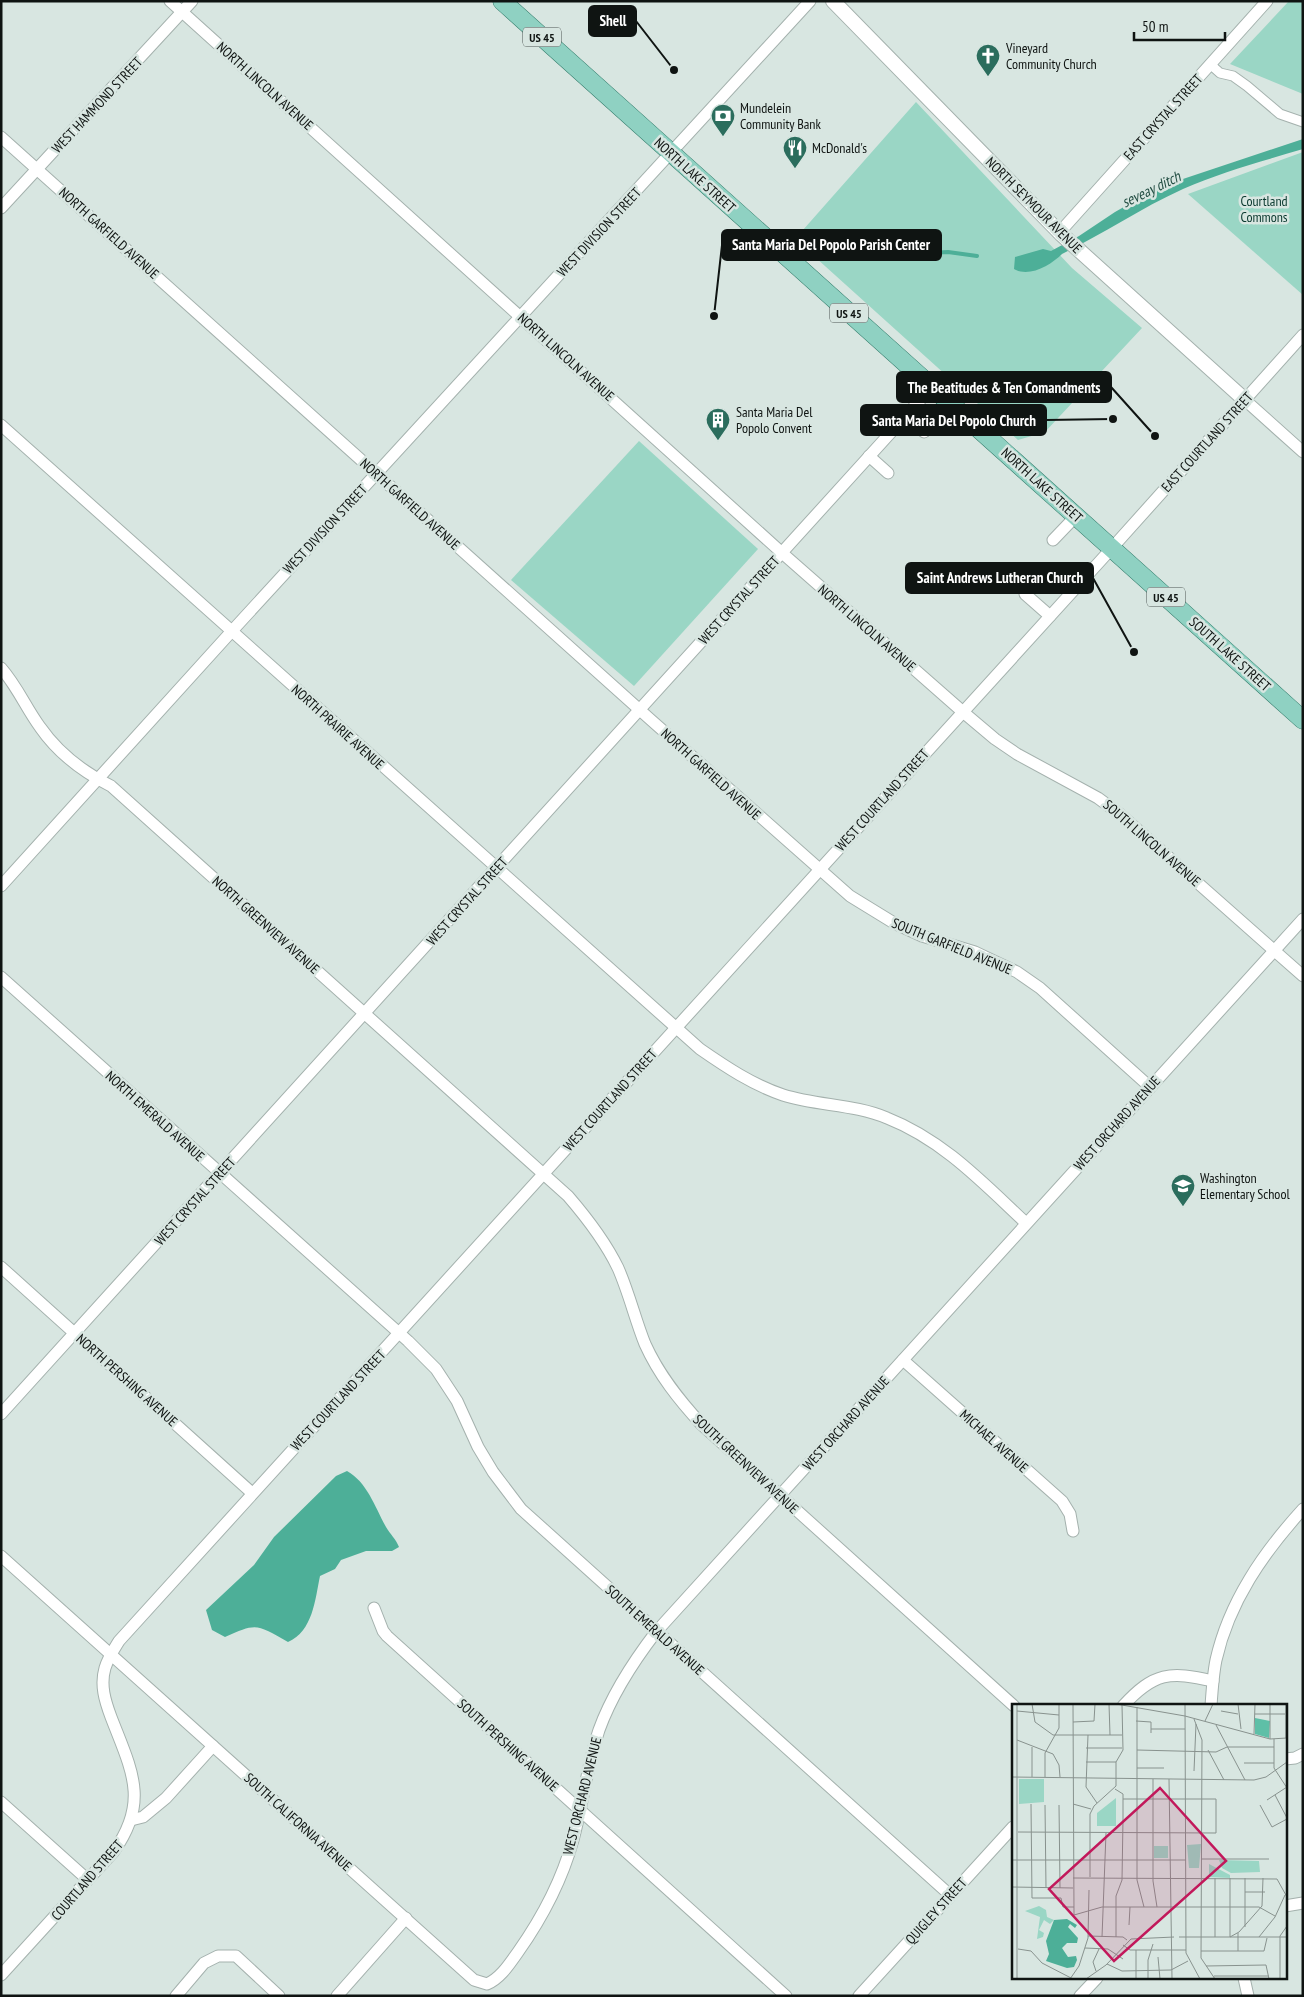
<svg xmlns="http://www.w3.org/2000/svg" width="1304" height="1997" font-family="'PT Sans Narrow',sans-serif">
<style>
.green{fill:#9ad6c5}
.water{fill:#4daf98}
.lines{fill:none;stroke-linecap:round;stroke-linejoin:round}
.stream{stroke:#4daf98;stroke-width:4}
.pedestrian-casing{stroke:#a4b1ad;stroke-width:11}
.minor-casing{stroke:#a4b1ad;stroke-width:13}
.tertiary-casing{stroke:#a4b1ad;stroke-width:16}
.primary-casing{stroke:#327b6a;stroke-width:19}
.pedestrian{stroke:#fff;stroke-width:9}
.minor{stroke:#fff;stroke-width:11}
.tertiary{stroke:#fff;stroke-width:14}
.primary{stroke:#8fd1c2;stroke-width:18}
.labels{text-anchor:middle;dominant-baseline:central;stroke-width:5;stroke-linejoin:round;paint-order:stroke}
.shield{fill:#d8e6e1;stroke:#4b5350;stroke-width:1}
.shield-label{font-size:12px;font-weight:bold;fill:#0f1412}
.poi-label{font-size:14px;fill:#0f1412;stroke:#d8e6e1;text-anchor:start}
.street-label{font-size:14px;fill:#0f1412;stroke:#d8e6e1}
.park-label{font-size:14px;fill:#08372d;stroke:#d8e6e1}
.water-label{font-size:15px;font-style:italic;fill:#234e43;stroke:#d8e6e1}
.inset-road{fill:none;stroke:#88928e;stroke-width:1}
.view{fill:#c2185b;fill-opacity:0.15;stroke:#c2185b;stroke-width:2.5}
.inset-edge{fill:none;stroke:#0f1412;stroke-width:2.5}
.leader{fill:none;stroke:#0f1412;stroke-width:2}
.callout-dot{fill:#0f1412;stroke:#d8e6e1;stroke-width:2}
.callout{fill:#0f1412;stroke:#0f1412;stroke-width:2}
.callout-label{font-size:15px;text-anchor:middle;font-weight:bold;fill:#fff}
</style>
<rect width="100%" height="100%" fill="#d8e6e1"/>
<g class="green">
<polygon points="1289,1 1303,1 1303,94 1230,64"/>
<polygon points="916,102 1072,268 1142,328 1045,432 1018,440 795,239"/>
<polygon points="1303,152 1303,295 1188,194"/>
<polygon points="639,441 758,549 634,686 511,580"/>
</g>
<g class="water">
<path d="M1303 139V149C1263 161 1221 172 1183 189 1141 208 1103 234 1062 254 1051 265 1029 278 1014 269L1015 257 1043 249 1051 251 1079 236 1115 212 1159 187Z"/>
<path d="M347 1471C367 1482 375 1507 386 1527 390 1534 396 1539 399 1547L392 1551H366L341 1560 335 1569 320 1576C315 1600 313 1631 288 1642 257 1625 258 1622 225 1637L212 1630 206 1610 254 1565 274 1537 336 1476Z"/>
</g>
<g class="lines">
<polyline class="stream" points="875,256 948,252 977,256"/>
<defs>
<polyline id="pedestrian" points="1210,64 1220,73 1233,76 1247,86 1280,114 1303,122"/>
<g id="minor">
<polyline points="170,1 781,552 963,712 995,739 1017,754 1098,798 1121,815 1303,976"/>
<polyline points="1,137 651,720 850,896 894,923 922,936 975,952 1017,972 1040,988 1150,1087"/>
<polyline points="1,208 192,1"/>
<polyline points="1059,233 1267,1"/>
<polyline points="1245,400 1303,452"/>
<polyline points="906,416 924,432"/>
<path d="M1 425 700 1049C726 1067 753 1085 783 1095 818 1106 854 1104 887 1118 943 1140 983 1183 1026 1223"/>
<polyline points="869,456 888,473"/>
<polyline points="1053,540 1076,516"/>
<polyline points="1025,594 1050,616"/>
<path d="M1 668C17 686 26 708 40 727 58 753 83 772 111 786L568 1196C587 1218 605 1241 618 1268 629 1293 635 1319 645 1344 659 1375 679 1400 702 1425L1014 1706"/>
<polyline points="1,886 231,632 810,1"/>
<polyline points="1,977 408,1341 436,1369 457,1401 478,1447 493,1472 521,1509 950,1895"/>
<polyline points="1,1267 252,1493"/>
<polyline points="903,1360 1062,1501 1070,1514 1073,1531"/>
<polyline points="1,1414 932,387"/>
<path d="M1 1556 474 1980 487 1984C501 1978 510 1963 518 1952 542 1918 562 1880 573 1840 583 1803 587 1766 599 1730 612 1694 633 1662 656 1632L1303 919"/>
<polyline points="374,1608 383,1631 387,1636 786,1996"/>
<path d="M1123 1706C1154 1672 1170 1671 1213 1681"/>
<path d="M1211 1706C1212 1691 1213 1675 1216 1660 1229 1602 1263 1553 1303 1509"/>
<polyline points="1285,1759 1295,1758 1303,1754"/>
<polyline points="1,1802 88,1880"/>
<polyline points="131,1820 143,1817 166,1798 213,1746"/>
<polyline points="1285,1906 1303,1903"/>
<path d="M1 1975 114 1851C150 1801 131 1769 111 1717 105 1701 100 1685 105 1668 108 1658 114 1649 119 1641L1112 548 1303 335"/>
<polyline points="1244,1978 1248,1996"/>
<polyline points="176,1996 204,1963 218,1956 236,1956 279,1996"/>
<polyline points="337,1996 406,1918"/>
<polyline points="859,1996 1013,1827"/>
<polyline points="1080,1996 1097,1978"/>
</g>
<polyline id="tertiary" points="833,1 1061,234 1245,400"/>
<polyline id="primary" points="502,1 1303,720"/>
</defs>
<use href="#pedestrian" class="pedestrian-casing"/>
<use href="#minor" class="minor-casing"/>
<use href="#tertiary" class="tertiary-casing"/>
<use href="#primary" class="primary-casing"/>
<use href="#pedestrian" class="pedestrian"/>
<use href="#minor" class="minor"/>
<use href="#tertiary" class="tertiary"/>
<use href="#primary" class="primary"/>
</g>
<defs>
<symbol id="church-pin" viewBox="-11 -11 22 30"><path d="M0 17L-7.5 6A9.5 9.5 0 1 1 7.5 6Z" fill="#2b6d5d" stroke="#d8e6e1"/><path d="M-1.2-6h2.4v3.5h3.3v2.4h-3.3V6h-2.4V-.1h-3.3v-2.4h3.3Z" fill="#fff"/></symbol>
<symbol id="bank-pin" viewBox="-11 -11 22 30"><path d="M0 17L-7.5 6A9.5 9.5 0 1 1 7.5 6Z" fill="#2b6d5d" stroke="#d8e6e1"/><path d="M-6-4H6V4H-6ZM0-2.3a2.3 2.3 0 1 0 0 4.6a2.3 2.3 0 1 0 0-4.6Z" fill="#fff"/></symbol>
<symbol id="restaurant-pin" viewBox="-11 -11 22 30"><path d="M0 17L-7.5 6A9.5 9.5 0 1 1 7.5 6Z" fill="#2b6d5d" stroke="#d8e6e1"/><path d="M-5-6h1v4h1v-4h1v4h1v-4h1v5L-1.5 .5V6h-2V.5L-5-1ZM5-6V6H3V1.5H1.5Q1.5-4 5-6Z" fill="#fff"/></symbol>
<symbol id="building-pin" viewBox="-11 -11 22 30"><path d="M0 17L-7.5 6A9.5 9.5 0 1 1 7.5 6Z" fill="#2b6d5d" stroke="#d8e6e1"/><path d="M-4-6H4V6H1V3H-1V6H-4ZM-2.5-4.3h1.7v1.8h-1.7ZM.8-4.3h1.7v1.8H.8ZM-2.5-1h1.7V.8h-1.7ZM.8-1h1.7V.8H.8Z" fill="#fff"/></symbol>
<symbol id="school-pin" viewBox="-11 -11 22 30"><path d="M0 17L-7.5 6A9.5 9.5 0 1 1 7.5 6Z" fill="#2b6d5d" stroke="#d8e6e1"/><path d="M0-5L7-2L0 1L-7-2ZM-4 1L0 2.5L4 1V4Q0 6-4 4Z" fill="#fff"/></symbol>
</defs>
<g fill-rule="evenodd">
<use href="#church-pin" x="974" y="42" width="28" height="38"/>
<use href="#bank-pin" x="709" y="102" width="28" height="38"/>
<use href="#restaurant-pin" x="781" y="134" width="28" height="38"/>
<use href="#building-pin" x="704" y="406" width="28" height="38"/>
<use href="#school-pin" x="1169" y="1172" width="28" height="38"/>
</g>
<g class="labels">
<g class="shield">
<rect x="523" y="27.5" width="38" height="19" rx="4"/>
<rect x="830" y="303.5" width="38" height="19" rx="4"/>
<rect x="1147" y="587.5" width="38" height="19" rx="4"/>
</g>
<g class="shield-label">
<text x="542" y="37">US 45</text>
<text x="849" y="313">US 45</text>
<text x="1166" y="597">US 45</text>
</g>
<g class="poi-label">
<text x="1006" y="48">Vineyard<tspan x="1006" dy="16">Community Church</tspan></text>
<text x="740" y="108">Mundelein<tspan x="740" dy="16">Community Bank</tspan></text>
<text x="812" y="148">McDonald's</text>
<text x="736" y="412">Santa Maria Del<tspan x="736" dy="16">Popolo Convent</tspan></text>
<text x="1200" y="1178">Washington<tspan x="1200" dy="16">Elementary School</tspan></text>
</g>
<g class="street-label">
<text transform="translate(265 86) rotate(42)">NORTH LINCOLN AVENUE</text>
<text transform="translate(97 105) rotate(-47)">WEST HAMMOND STREET</text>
<text transform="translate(1163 117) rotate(-48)">EAST CRYSTAL STREET</text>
<text transform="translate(695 175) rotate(42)">NORTH LAKE STREET</text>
<text transform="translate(1034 205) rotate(45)">NORTH SEYMOUR AVENUE</text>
<text transform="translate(599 232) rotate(-47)">WEST DIVISION STREET</text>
<text transform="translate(109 233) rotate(42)">NORTH GARFIELD AVENUE</text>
<text transform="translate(566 357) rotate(42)">NORTH LINCOLN AVENUE</text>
<text transform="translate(1207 442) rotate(-48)">EAST COURTLAND STREET</text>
<text transform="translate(1042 485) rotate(42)">NORTH LAKE STREET</text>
<text transform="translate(410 504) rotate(42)">NORTH GARFIELD AVENUE</text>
<text transform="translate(325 529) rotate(-47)">WEST DIVISION STREET</text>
<text transform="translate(739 600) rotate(-48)">WEST CRYSTAL STREET</text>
<text transform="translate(867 628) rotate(41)">NORTH LINCOLN AVENUE</text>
<text transform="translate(1230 654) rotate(42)">SOUTH LAKE STREET</text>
<text transform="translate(338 727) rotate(42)">NORTH PRAIRIE AVENUE</text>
<text transform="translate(711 774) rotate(42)">NORTH GARFIELD AVENUE</text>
<text transform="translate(882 800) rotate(-48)">WEST COURTLAND STREET</text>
<text transform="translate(1152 843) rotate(41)">SOUTH LINCOLN AVENUE</text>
<text transform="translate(467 901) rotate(-48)">WEST CRYSTAL STREET</text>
<text transform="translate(266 925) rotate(42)">NORTH GREENVIEW AVENUE</text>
<text transform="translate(952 946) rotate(22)">SOUTH GARFIELD AVENUE</text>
<text transform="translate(610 1100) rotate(-48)">WEST COURTLAND STREET</text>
<text transform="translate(155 1116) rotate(42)">NORTH EMERALD AVENUE</text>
<text transform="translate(1117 1123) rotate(-48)">WEST ORCHARD AVENUE</text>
<text transform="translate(195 1201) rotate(-48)">WEST CRYSTAL STREET</text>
<text transform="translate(127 1380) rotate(42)">NORTH PERSHING AVENUE</text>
<text transform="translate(338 1400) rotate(-47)">WEST COURTLAND STREET</text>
<text transform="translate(846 1423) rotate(-48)">WEST ORCHARD AVENUE</text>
<text transform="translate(994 1441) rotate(42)">MICHAEL AVENUE</text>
<text transform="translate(746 1464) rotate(43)">SOUTH GREENVIEW AVENUE</text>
<text transform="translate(655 1630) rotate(42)">SOUTH EMERALD AVENUE</text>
<text transform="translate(508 1745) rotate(42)">SOUTH PERSHING AVENUE</text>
<text transform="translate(582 1796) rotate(-76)">WEST ORCHARD AVENUE</text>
<text transform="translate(298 1822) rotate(42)">SOUTH CALIFORNIA AVENUE</text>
<text transform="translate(87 1880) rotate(-49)">COURTLAND STREET</text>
<text transform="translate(936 1911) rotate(-48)">QUIGLEY STREET</text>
</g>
<g class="park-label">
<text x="1264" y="201">Courtland<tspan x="1264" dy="16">Commons</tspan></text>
</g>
<g class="water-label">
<text transform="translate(1151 189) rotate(-26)">seveay ditch</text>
</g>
</g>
<g transform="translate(1012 1704)">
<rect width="275" height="275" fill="#d8e6e1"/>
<path d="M7 75H32V98L7 100ZM104 94V122H85V109ZM189 140 187 164H177L175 141ZM142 142H156V154H142ZM207 156 247 157 248 168 219 169 210 164ZM197 160 218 171V174L197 173ZM27 202 34 206 35 213 42 216 38 220 32 216 27 226 32 229 31 233 25 235 28 213 13 207Z" fill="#9ad6c5"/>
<path d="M243 14 258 17 257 34 243 30Z" fill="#5ebfa7"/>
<path d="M55 215 65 221 63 224 58 220 56 223 66 234 65 239H55L50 244 56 253 64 252 65 256 62 263 55 264 34 257 37 250 34 237 42 216Z" fill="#4daf98"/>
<path class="inset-road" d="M5 0V275M20 0 23 18 41 31H110M61 0 62 211 90 203H247L263 212M97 0 98 31M104 0 173 12 258 35 275 34M173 0 174 249 188 275M226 0 229 25M274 0V34M125 3V176L132 203M5 7 47 11M209 7 226 10M243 10H273M182 15 190 36 189 254 203 275M124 17 139 18V29M193 17 201 0M61 18 82 17 83 0M204 21 233 76M139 25H173M242 30 243 0M76 31 74 83 85 99M258 35V0M262 35V64L275 84M5 36 41 50 47 61 48 73M74 44H110M125 46 204 48 215 43H262M196 46 212 76M74 58H104M232 59H262M125 64H152M182 67 184 20M0 73 242 76 254 73 275 58M20 73V43M33 73V49L47 24V0M141 75V177L145 203M157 75 160 275M103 85 111 90V115L110 176 104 192V233M263 91 275 114M255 96 275 83M19 100 20 194H49L51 203H62M61 100 79 105M33 101 34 184M47 101 48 184M248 101 260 123 275 115M6 128 204 129V95H111M189 155H257M0 156H174M78 173V110L82 102 104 82V58L111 46 110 1M61 174 265 175M203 174V233M218 174V233H275M233 174V223M265 175 275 193M0 183 61 184M233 188H253M117 221 118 203M226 229V247M76 232 111 233 115 236M90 233 94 129M167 233H218L227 228 250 202 251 174M247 233 263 213 273 191M111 241 118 246H174M73 244 96 245 111 255M6 245 19 247 30 259 61 275M189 247H252L255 234M146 253 148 275M95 260 110 267 159 266 176 257M194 262 254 261 257 275M84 267 81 258 87 245M202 272H257M58 275 67 262 76 234 77 186M74 275 94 261 119 235 162 233M124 275V246M136 275V256L141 240M268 275V232L275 222"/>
<path class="view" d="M148 84 214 157 102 257 37 185Z"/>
<rect width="275" height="275" class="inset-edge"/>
</g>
<path class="leader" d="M674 70L636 21M714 316L722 245M1155 436L1111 387M1113 419L1046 420M1134 652L1093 578"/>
<g class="callout-dot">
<circle cx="674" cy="70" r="5"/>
<circle cx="714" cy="316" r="5"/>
<circle cx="1155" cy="436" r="5"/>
<circle cx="1113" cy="419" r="5"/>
<circle cx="1134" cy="652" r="5"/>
</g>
<g class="callout">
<rect x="589" y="6" width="47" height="30" rx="5"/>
<rect x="722" y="230" width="219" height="30" rx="5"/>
<rect x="897" y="372" width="214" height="30" rx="5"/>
<rect x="861" y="405" width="185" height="30" rx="5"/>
<rect x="906" y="563" width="187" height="30" rx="5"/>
</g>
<g class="callout-label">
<text x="613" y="26">Shell</text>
<text x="831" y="250">Santa Maria Del Popolo Parish Center</text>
<text x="1004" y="393">The Beatitudes &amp; Ten Comandments</text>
<text x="954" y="426">Santa Maria Del Popolo Church</text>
<text x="1000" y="583">Saint Andrews Lutheran Church</text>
</g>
<rect width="1304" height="1997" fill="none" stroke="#0f1412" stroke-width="5"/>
<path d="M1134 32v8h91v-8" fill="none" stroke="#0f1412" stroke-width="2.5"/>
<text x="1142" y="32" font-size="15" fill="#0f1412" stroke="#d8e6e1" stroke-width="4" paint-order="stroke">50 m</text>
</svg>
